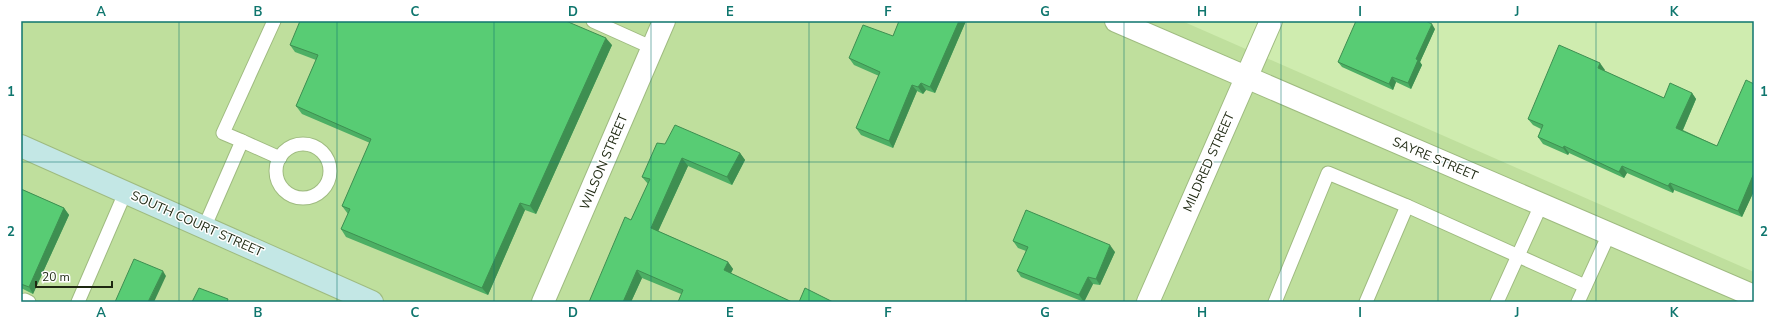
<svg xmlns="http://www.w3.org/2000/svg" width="1775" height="323" font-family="'Nunito Sans',sans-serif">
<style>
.built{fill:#bfdf9d}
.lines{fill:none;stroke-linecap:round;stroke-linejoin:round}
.service-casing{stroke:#9fbb80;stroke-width:15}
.minor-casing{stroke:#9fbb80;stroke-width:24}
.tertiary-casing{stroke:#9fbb80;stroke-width:24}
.secondary-casing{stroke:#9fbb80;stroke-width:24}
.service{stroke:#fff;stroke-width:13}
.minor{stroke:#fff;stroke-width:22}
.tertiary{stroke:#fff;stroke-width:22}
.secondary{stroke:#c3e7e5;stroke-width:22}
.wall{fill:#4caf64}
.shaded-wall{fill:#3e8f51}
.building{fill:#58cc74;stroke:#3e8f51}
.grid{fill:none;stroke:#0f766e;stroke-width:1;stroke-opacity:0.55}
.labels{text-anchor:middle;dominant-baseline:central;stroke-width:3;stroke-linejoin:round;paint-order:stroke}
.street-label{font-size:13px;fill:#1e2811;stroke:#fff}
.neatline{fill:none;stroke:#0f766e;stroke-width:1.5}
.grid-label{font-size:13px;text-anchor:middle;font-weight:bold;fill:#0f766e}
</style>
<rect width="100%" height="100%" fill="#cfecaf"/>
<polygon class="built" points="21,21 1182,21 1754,272 1754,302 21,302"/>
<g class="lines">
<defs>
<g id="service">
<polyline points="593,21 653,48"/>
<polyline points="242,141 280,158"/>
<circle cx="303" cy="171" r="27"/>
<polyline points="1407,206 1585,286"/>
<polyline points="204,228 242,141 223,133 274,21"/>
<polyline points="25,300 29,302"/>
<polyline points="78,302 125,193"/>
<polyline points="1275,302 1328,173 1407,206 1366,302"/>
<polyline points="1497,302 1541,205"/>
<polyline points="1578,302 1609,234"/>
</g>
<g id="minor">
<polyline points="1116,21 1754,296"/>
<polyline points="543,302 664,21"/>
</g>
<polyline id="tertiary" points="1148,302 1271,21"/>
<polyline id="secondary" points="21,146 372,302"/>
</defs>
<use href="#service" class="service-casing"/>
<use href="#minor" class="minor-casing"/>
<use href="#tertiary" class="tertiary-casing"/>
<use href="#secondary" class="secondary-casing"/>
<use href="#service" class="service"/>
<use href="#minor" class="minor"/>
<use href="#tertiary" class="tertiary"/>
<use href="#secondary" class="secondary"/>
</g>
<g class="wall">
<polygon points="899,21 966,21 935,93 926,90 923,94 917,91 893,148 861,135 856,128 879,76 854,65 849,58 893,36"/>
<polygon points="1435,29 1420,62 1422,65 1411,89 1396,82 1393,90 1342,67 1338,62"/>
<polygon points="290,45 612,45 536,214 525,210 488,295 346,237 341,229 348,214 342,206 370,143 302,114 296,106 316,60 295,52"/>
<polygon points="1605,70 1604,71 1664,98 1692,93 1696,99 1683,130 1717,146 1754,84 1754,191 1742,217 1674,190 1673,193 1627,173 1624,178 1569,153 1568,155 1543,144 1538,137 1541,129 1533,125 1528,119"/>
<polygon points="665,144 740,153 745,160 732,185 688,166 658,231 728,262 733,269 731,273 681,294 642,278 631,302 589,302 631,220 648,184 642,177"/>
<polygon points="21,189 64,208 69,215 33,294 21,288"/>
<polygon points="1013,241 1115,252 1100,285 1093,284 1084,302 1021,277 1017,271 1026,251 1018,248"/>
</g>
<g class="shaded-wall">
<polygon points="959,21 966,21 935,93 930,87"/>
<polygon points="1432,24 1435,29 1420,62 1422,65 1411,89 1408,83 1416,59"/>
<polygon points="606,38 612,45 536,214 530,206"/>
<polygon points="1600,63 1605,70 1602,75 1598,68"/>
<polygon points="1392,77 1396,82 1393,90 1389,84"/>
<polygon points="921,83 926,90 923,94 918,87"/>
<polygon points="912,85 917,91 893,148 889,141"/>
<polygon points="1692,93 1696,99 1681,134 1676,128"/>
<polygon points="1564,146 1569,153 1568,155 1563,148"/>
<polygon points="740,153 745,160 732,185 727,177"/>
<polygon points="682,158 688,166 656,236 651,228"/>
<polygon points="1622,166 1627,173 1624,178 1619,172"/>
<polygon points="1754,173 1754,191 1742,217 1738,211"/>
<polygon points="1670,183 1674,190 1673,193 1668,186"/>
<polygon points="520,203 525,210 488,295 482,288"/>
<polygon points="64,208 69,215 33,294 29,287"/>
<polygon points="1110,245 1115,252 1100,285 1096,279"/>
<polygon points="728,262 733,269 729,277 724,270"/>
<polygon points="637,270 642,278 631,302 623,302"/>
<polygon points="163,271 166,276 154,302 148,302"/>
<polygon points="1088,277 1093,284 1084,302 1079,295"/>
</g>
<g class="building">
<polygon points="300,21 566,21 606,38 530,206 520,203 482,288 341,229 350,209 342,206 371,139 296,106 318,55 290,45"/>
<polygon points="899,21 959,21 930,87 921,83 918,87 912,85 889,141 856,128 880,72 849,58 863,25 893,36"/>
<polygon points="1356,21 1426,21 1432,24 1416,59 1418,60 1408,83 1392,77 1389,84 1338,62"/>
<polygon points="1559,45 1600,63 1598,68 1664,98 1670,83 1692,93 1676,128 1717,146 1746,80 1754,84 1754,173 1738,211 1670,183 1668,186 1622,166 1619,172 1564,146 1563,148 1538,137 1543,125 1528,119"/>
<polygon points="675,125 740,153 727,177 682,158 651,228 728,262 724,270 792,302 678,302 683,290 637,270 623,302 589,302 625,217 631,220 650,179 642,177 657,143 665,144"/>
<polygon points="21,189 64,208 29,287 21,284"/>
<polygon points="1026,210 1110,245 1096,279 1088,277 1079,295 1017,271 1028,247 1013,241"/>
<polygon points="134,259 163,271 148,302 115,302"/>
<polygon points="199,288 228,299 227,302 192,302"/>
<polygon points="805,288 833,302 799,302"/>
</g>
<path class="grid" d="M179 21V302M337 21V302M494 21V302M651 21V302M809 21V302M966 21V302M1124 21V302M1281 21V302M1438 21V302M1596 21V302M21 162H1754"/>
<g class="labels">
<g class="street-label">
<text transform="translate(1435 159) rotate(23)">SAYRE STREET</text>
<text transform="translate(604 162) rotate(-67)">WILSON STREET</text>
<text transform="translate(1209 162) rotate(-66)">MILDRED STREET</text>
<text transform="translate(197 224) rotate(24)">SOUTH COURT STREET</text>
</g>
</g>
<rect width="1775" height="323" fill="none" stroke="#ffffff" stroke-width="44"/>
<path d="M36 281v6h76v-6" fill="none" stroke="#1e2811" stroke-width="2"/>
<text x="42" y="281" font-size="12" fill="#1e2811" stroke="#ffffff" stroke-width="3" paint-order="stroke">20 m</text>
<rect x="22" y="22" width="1731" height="279" class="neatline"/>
<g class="grid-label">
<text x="101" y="16">A</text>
<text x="258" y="16">B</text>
<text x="415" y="16">C</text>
<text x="573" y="16">D</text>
<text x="730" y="16">E</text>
<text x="888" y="16">F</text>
<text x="1045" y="16">G</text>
<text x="1202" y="16">H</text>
<text x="1360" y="16">I</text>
<text x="1517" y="16">J</text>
<text x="1674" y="16">K</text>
<text x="11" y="96">1</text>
<text x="1764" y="96">1</text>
<text x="11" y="236">2</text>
<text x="1764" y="236">2</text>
<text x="101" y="317">A</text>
<text x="258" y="317">B</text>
<text x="415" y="317">C</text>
<text x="573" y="317">D</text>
<text x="730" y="317">E</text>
<text x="888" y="317">F</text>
<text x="1045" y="317">G</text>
<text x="1202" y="317">H</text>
<text x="1360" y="317">I</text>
<text x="1517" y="317">J</text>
<text x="1674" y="317">K</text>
</g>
</svg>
